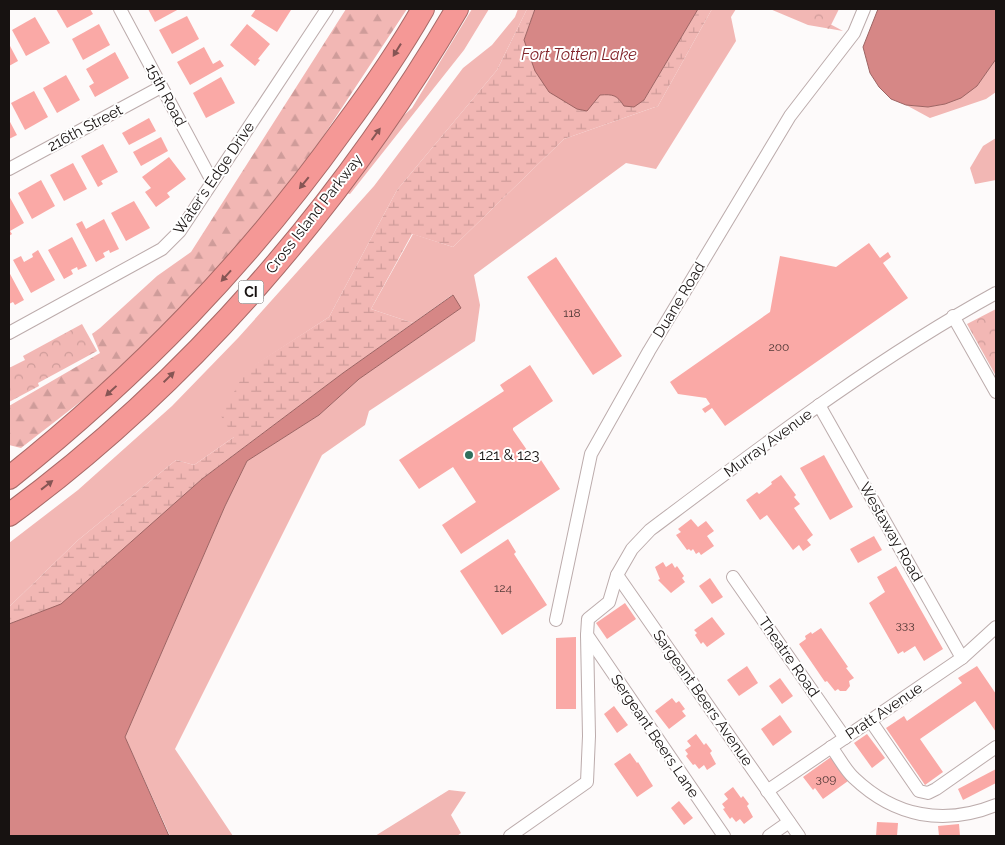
<svg xmlns="http://www.w3.org/2000/svg" width="1005" height="845" font-family="Raleway,sans-serif">
<style>
.green{fill:#f2b7b4}
.forest{fill:url(#forest-firs)}
.wetland{fill:url(#wetland-marsh)}
.park{fill:url(#park-crowns)}
.water{fill:#d68786;stroke:#9d6463}
.building{fill:#faa9a6}
.lines{fill:none;stroke-linecap:round;stroke-linejoin:round}
.street-casing{stroke:#bcacac;stroke-width:14}
.highway-casing{stroke:#a76967;stroke-width:24}
.street{stroke:#fff;stroke-width:12}
.highway{stroke:#f59896;stroke-width:22}
.oneway{fill:#865554}
.poi-dot{fill:#306f5d;stroke:#fff;stroke-width:2}
.labels{text-anchor:middle;dominant-baseline:central;stroke-width:4;stroke-linejoin:round;paint-order:stroke}
.number-label{font-size:12px;fill:#503836}
.shield{fill:#fff;stroke:#5d5958;stroke-width:1}
.shield-label{font-size:14px;font-weight:bold;fill:#171211}
.street-label{font-size:15px;fill:#171211;stroke:#fff}
.poi-label{font-size:15px;fill:#171211;stroke:#fff;text-anchor:start}
.water-label{font-size:16px;font-style:italic;fill:#81242a;stroke:#fff}
</style>
<defs>
<pattern id="forest-firs" width="22" height="20" patternUnits="userSpaceOnUse" patternTransform="scale(1.25)"><rect width="22" height="20" fill="#f2b7b4"/><path d="M5 1l3.5 6h-7zM16 11l3.5 6h-7z" fill="#cf9c9a"/></pattern>
<pattern id="wetland-marsh" width="20" height="14" patternUnits="userSpaceOnUse" patternTransform="scale(1.25)"><rect width="20" height="14" fill="#f2b7b4"/><path d="M1 5h8M5 5V1M11 12h8M15 12V8" fill="none" stroke="#cf9c9a"/></pattern>
<pattern id="park-crowns" width="20" height="18" patternUnits="userSpaceOnUse" patternTransform="scale(1.25)"><rect width="20" height="18" fill="#f2b7b4"/><path d="M2 6a3 3 0 1 1 6 0M12 15a3 3 0 1 1 6 0" fill="none" stroke="#cf9c9a"/></pattern>
</defs>
<rect width="100%" height="100%" fill="#fdfafa"/>
<g class="green">
<polygon points="472,9 489,9 464,50 350,194 345,193 394,124 412,108"/>
<polygon points="518,9 527,9 497,70 397,190 329,317 246,371 234,437 194,465 176,460 77,541 9,607 9,543 78,490 172,406 238,338 374,186 463,68 492,45 515,17"/>
<polygon points="712,9 736,9 731,17 736,41 656,169 626,163 474,275 480,305 475,341 369,411 365,425 322,455 175,749 233,836 170,836 125,737 225,506 247,461 319,415 359,379 461,308 452,295 413,323 371,309 413,234 453,247 564,139 658,106"/>
<polygon points="770,9 802,9 843,31 808,25"/>
<polygon points="996,59 996,92 986,99 930,118 906,105 928,107 945,104 977,86"/>
<polygon points="996,138 996,180 975,184 970,168 983,146"/>
<polygon points="449,790 466,792 451,815 461,833 457,836 375,836"/>
</g>
<polygon class="forest" points="346,9 407,9 320,141 249,234 170,322 93,392 21,448 9,445 9,406 100,353 92,334 100,328 157,276 191,252"/>
<polygon class="wetland" points="527,9 535,9 524,40 600,95 611,94 619,98 644,100 698,9 712,9 658,106 564,139 453,247 412,234 371,309 413,323 343,373 202,479 61,605 9,624 9,607 77,541 176,460 194,465 234,437 221,416 246,370 329,317 397,190 497,70"/>
<g class="park">
<polygon points="785,9 839,9 829,29"/>
<polygon points="996,309 996,376 967,324"/>
<polygon points="82,324 97,351 38,383 39,386 9,402 9,368 25,360 23,356"/>
</g>
<g class="water">
<path d="M535 9H698L644 100 634 107 624 106C617 95 613 94 600 95L587 111 577 109 549 92 535 71 524 40Z"/>
<polygon points="878,9 996,9 996,59 977,86 961,98 945,104 928,107 906,105 891,99 879,87 870,73 863,47"/>
<polygon points="453,295 461,308 359,379 319,415 247,461 225,506 125,737 169,836 9,836 9,624 61,604 202,479 343,373"/>
</g>
<g class="building">
<polygon points="56,9 90,9 93,14 67,28"/>
<polygon points="148,9 179,9 155,22"/>
<polygon points="256,9 289,9 291,10 277,32 251,16"/>
<polygon points="187,16 199,39 172,54 159,30"/>
<polygon points="35,17 50,43 26,56 12,30"/>
<polygon points="99,24 110,45 83,60 72,39"/>
<polygon points="247,24 270,44 258,59 260,60 255,66 230,45"/>
<polygon points="9,44 18,61 9,66"/>
<polygon points="204,47 213,64 220,60 224,66 190,85 177,62"/>
<polygon points="115,52 129,78 95,97 89,86 94,83 86,69"/>
<polygon points="66,75 80,100 57,113 43,88"/>
<polygon points="221,77 235,103 206,118 193,93"/>
<polygon points="34,91 48,117 25,130 11,103"/>
<polygon points="149,118 156,131 129,145 122,133"/>
<polygon points="9,120 17,135 9,139"/>
<polygon points="161,137 168,151 141,166 133,152"/>
<polygon points="103,144 118,172 101,181 103,184 98,187 81,156"/>
<polygon points="169,157 186,179 167,193 170,197 156,207 145,192 151,188 142,177"/>
<polygon points="73,163 87,189 64,201 50,175"/>
<polygon points="41,180 55,206 32,219 18,193"/>
<polygon points="9,196 24,223 10,231 12,234 9,236"/>
<polygon points="134,201 150,228 126,241 111,213"/>
<polygon points="104,219 119,249 110,253 109,250 103,253 105,257 96,262 76,224 82,221 86,229"/>
<polygon points="72,237 87,266 78,270 77,267 71,270 73,274 64,279 48,250"/>
<polygon points="869,243 880,258 888,252 891,257 883,263 908,298 725,426 712,408 705,413 702,409 710,404 706,398 678,394 670,382 770,312 780,256 836,267"/>
<polygon points="38,250 55,280 31,293 13,260 21,256 24,262 33,257 32,254"/>
<polygon points="556,257 622,356 593,375 527,277"/>
<polygon points="9,272 24,300 15,305 13,302 9,304"/>
<polygon points="530,365 553,401 513,428 513,430 536,463 541,460 560,489 461,554 442,525 476,502 453,467 419,489 399,460 504,391 500,385"/>
<polygon points="824,455 853,507 830,520 800,468"/>
<polygon points="781,475 796,495 794,497 800,504 794,508 813,535 807,540 811,545 803,551 799,545 793,550 767,515 760,520 746,500 757,492 759,494 772,484 771,482"/>
<polygon points="691,519 698,527 706,521 714,531 707,536 714,546 701,555 699,552 696,554 693,549 691,551 689,549 687,550 676,535 681,532 678,529"/>
<polygon points="874,536 882,550 858,563 850,549"/>
<polygon points="508,539 516,552 514,554 547,605 502,635 460,571"/>
<polygon points="663,562 666,567 672,563 675,568 677,566 684,576 682,578 685,582 671,593 658,580 660,579 655,567"/>
<polygon points="896,566 943,649 924,661 915,646 904,653 903,651 898,654 869,603 885,592 877,577"/>
<polygon points="710,578 723,597 712,604 699,586"/>
<polygon points="625,603 636,619 607,639 596,623"/>
<polygon points="712,617 725,634 707,647 703,642 701,644 695,635 697,633 694,630"/>
<polygon points="821,628 848,667 846,668 854,678 849,681 850,686 846,691 840,691 838,689 835,691 827,681 825,682 799,644 806,639 805,636 811,632 812,634"/>
<polygon points="576,637 576,709 556,709 556,638"/>
<polygon points="747,666 758,683 739,696 727,680"/>
<polygon points="977,666 996,694 996,732 975,701 920,739 943,772 925,785 886,728 904,716 907,721 962,683 958,678"/>
<polygon points="780,678 793,696 782,704 769,686"/>
<polygon points="672,698 676,703 679,701 685,709 682,711 686,716 669,729 655,711"/>
<polygon points="614,706 628,725 617,733 604,714"/>
<polygon points="780,715 792,732 773,746 761,729"/>
<polygon points="696,734 704,745 706,743 712,751 710,753 716,764 707,770 704,765 699,769 695,764 693,765 686,756 688,754 685,750 691,746 687,741"/>
<polygon points="867,734 885,758 872,768 854,743"/>
<polygon points="630,753 637,763 638,762 653,786 637,797 614,764"/>
<polygon points="831,757 848,781 823,799 815,788 813,790 803,777"/>
<polygon points="996,769 996,783 963,800 958,789"/>
<polygon points="733,787 741,798 743,796 749,804 747,806 753,817 744,824 740,819 736,822 732,817 730,819 723,809 725,808 722,804 728,799 724,794"/>
<polygon points="679,801 693,818 684,825 671,808"/>
<polygon points="877,822 898,823 897,836 876,836"/>
<polygon points="959,824 960,836 939,836 938,826"/>
</g>
<g class="lines">
<defs>
<g id="street">
<polyline points="120,9 212,181"/>
<polyline points="9,169 161,87"/>
<polyline points="953,316 996,392"/>
<polyline points="9,333 162,249 180,231 327,9"/>
<polyline points="819,405 962,658"/>
<polyline points="617,575 799,836"/>
<polyline points="733,577 845,738"/>
<polyline points="556,620 591,454 649,351 790,116 854,33 864,9"/>
<polyline points="587,635 724,836"/>
<polyline points="870,720 919,791 928,793 936,789 996,747"/>
<path d="M831 747C839 757 845 770 854 778 895 817 944 826 996 805"/>
<polyline points="767,791 962,658 996,627"/>
<path d="M510 836 587 782 589 736 587 635 588 619 609 602 617 575 632 549 650 530C762 446 874 360 996 293"/>
<polyline points="769,836 789,822"/>
</g>
<g id="highway">
<path d="M9 478C138 375 247 263 343 129 372 90 399 51 423 9"/>
<path d="M9 515C190 382 344 202 457 9"/>
</g>
</defs>
<use href="#street" class="street-casing"/>
<use href="#highway" class="highway-casing"/>
<use href="#street" class="street"/>
<use href="#highway" class="highway"/>
</g>
<defs><path id="oneway-solid" d="M-6-.8H1V-3.2L6.5 0L1 3.2V.8H-6Z" transform="scale(1.25)"/></defs>
<g class="oneway">
<use href="#oneway-solid" transform="translate(397 50) rotate(122)"/>
<use href="#oneway-solid" transform="translate(376 134) rotate(-54)"/>
<use href="#oneway-solid" transform="translate(304 183) rotate(129)"/>
<use href="#oneway-solid" transform="translate(226 276) rotate(132)"/>
<use href="#oneway-solid" transform="translate(169 377) rotate(-44)"/>
<use href="#oneway-solid" transform="translate(111 391) rotate(137)"/>
<use href="#oneway-solid" transform="translate(47 485) rotate(-38)"/>
</g>
<circle class="poi-dot" cx="469" cy="455" r="5"/>
<g class="labels">
<g class="number-label">
<text x="572" y="313">118</text>
<text x="779" y="347">200</text>
<text x="503" y="588">124</text>
<text x="905" y="625">333</text>
<text x="826" y="779">309</text>
</g>
<rect class="shield" x="238.5" y="280.5" width="25" height="23" rx="4"/>
<g class="shield-label">
<text x="251" y="292">CI</text>
</g>
<g class="street-label">
<text transform="translate(166 95) rotate(62)">15th Road</text>
<text transform="translate(85 128) rotate(-28)">216th Street</text>
<text transform="translate(214 178) rotate(-56)">Water's Edge Drive</text>
<text transform="translate(314 214) rotate(-52)">Cross Island Parkway</text>
<text transform="translate(679 300) rotate(-59)">Duane Road</text>
<text transform="translate(768 443) rotate(-36)">Murray Avenue</text>
<text transform="translate(891 532) rotate(60)">Westaway Road</text>
<text transform="translate(789 657) rotate(55)">Theatre Road</text>
<text transform="translate(703 698) rotate(55)">Sargeant Beers Avenue</text>
<text transform="translate(884 711) rotate(-34)">Pratt Avenue</text>
<text transform="translate(655 736) rotate(56)">Sergeant Beers Lane</text>
</g>
<g class="poi-label">
<text x="479" y="455">121 &amp; 123</text>
</g>
<g class="water-label">
<text x="579" y="54">Fort Totten Lake</text>
</g>
</g>
<rect width="1005" height="845" fill="none" stroke="#171211" stroke-width="20"/>
</svg>
